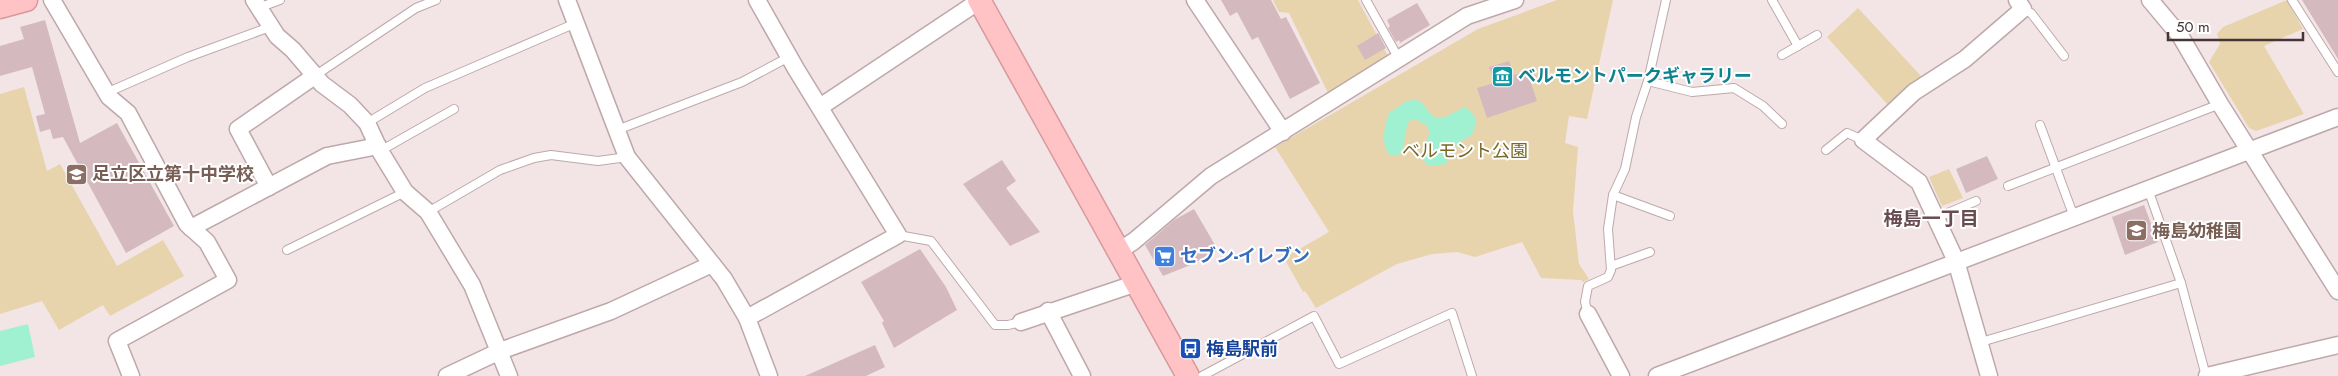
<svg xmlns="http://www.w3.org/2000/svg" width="2338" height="376" font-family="Jost,'Noto Sans JP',sans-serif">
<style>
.green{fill:#e7d4ad}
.water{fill:#a0f0d2}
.building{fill:#d4babf}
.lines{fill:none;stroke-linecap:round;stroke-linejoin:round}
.lane-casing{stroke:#bea8aa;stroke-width:10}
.street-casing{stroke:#bea8aa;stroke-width:19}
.secondary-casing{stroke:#d9989c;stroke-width:25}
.lane{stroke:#fff;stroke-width:8}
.street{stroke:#fff;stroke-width:16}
.secondary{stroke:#ffc3c5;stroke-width:22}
.labels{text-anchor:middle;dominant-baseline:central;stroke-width:4;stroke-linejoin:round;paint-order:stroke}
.culture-label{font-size:18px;font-weight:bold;fill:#0d838f;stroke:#fff;text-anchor:start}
.park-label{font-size:18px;fill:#776928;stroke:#fff}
.education-label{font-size:18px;font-weight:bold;fill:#785e54;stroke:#fff;text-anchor:start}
.shop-label{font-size:18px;font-weight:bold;fill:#366cbe;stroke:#fff;text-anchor:start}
.transit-label{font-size:18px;font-weight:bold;fill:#164399;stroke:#fff;text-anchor:start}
.neighbourhood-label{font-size:19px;font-weight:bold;fill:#684c51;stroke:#fff}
</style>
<rect width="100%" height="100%" fill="#f3e5e6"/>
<g class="green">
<polygon points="1273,0 1358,0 1389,58 1329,95 1289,13 1279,12"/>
<polygon points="1557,0 1613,0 1587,119 1569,116 1565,143 1578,147 1573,211 1579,264 1589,279 1583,282 1581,280 1541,278 1522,242 1475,257 1457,252 1432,254 1397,264 1316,308 1305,291 1303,292 1284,258 1329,232 1275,147 1478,29"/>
<polygon points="2287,0 2303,29 2264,46 2304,114 2256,131 2249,128 2209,62 2220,44 2217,34 2223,27"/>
<polygon points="1858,8 1921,76 1888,105 1827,37"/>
<polygon points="24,87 47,171 60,164 117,266 163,240 184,276 110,316 103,305 59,330 42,301 0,314 0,94"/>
<polygon points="1949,169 1963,198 1942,206 1929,177"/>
</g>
<g class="water">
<path d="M1414 100 1420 101 1434 117C1447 121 1454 110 1466 107L1475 117C1476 141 1468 133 1455 147 1451 151 1449 159 1446 164L1432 166 1427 165 1421 155 1430 132 1426 125 1415 119 1409 121C1404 132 1406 144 1400 154L1392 156C1379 147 1385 125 1389 113L1407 101Z"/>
<polygon points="28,324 35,357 0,366 0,331"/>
</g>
<g class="building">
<polygon points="1221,0 1271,0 1281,19 1286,17 1320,83 1290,99 1258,37 1252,40 1237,12 1230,16"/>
<polygon points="2302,0 2338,0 2338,59"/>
<polygon points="1417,3 1430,25 1400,43 1399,40 1396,42 1388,28 1390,26 1387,20"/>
<polygon points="45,20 80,143 117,123 174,226 126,253 63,137 53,139 50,129 40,132 36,116 45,114 32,67 0,76 0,46 24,39 20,27"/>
<polygon points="1378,33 1386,48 1365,60 1357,46"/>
<polygon points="1509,61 1514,75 1527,71 1537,101 1487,118 1477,88 1494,83 1489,67"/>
<polygon points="1987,156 1998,179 1966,193 1956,169"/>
<polygon points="1002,160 1016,181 1006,188 1040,232 1010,246 963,184"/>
<polygon points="2144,205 2158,242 2125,255 2112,217"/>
<polygon points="1194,209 1218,250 1193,264 1163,276 1145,245 1174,220"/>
<polygon points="920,249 946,287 957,310 894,348 882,323 884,321 861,282"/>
<polygon points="875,345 885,367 866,376 805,376"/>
</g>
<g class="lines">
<defs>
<g id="lane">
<polyline points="1366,0 1399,59"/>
<polyline points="1772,0 1798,46"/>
<polyline points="2292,0 2338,72"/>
<polyline points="258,8 280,0"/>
<polyline points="2023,9 2031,13 2064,56"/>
<polyline points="1782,55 1817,35"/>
<polyline points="316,75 416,8 436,0"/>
<polyline points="1648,81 1692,92 1734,88 1763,106 1782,124"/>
<polyline points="106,93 188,57 270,27"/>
<polyline points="367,123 425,88 576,23"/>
<polyline points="2040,125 2074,217"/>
<polyline points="617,130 742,82 789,57"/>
<polyline points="1826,150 1847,133 1863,140"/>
<polyline points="380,151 454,109"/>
<polyline points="2008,186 2220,104"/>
<polyline points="2148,189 2181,283 2206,376"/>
<polyline points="1613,195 1670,216"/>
<polyline points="428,212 500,170 534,158 551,155 598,161 627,157"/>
<polyline points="1936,218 1976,201"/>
<polyline points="898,235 931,241 995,325 1008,325 1021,322"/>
<polyline points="287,250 405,192"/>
<polyline points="1611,266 1650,252"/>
<polyline points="1588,314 1585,302 1588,286 1608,277 1611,270 1608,229 1613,195 1625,169 1636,117 1648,81 1666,0"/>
<polyline points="1981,342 2181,283"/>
<polyline points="1202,376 1314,316 1339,364 1452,313 1472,376"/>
</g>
<g id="street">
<polyline points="52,0 109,97 128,113 187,224 207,242 228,280 117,341 131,376"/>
<polyline points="254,0 277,36 293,50 322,84 350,105 367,123 380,151 405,192 428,212 472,285 509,376"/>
<polyline points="567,0 627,157 724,279 747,318 769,376"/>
<polyline points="1195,0 1283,132"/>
<polyline points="2150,0 2181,37 2220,104 2338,291"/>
<polyline points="820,107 979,1"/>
<polyline points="269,187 238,129 316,75"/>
<polyline points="191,228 327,156 378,146"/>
<polyline points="1119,251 1134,241 1211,176 1467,16 1515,0"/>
<polyline points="1048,311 1082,376"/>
<polyline points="1588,314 1621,376"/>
<polyline points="747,318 898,235 796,69 757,0"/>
<polyline points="1021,322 1137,283"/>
<polyline points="447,376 500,351 611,311 712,264"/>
<polyline points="1657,376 2338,117"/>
<polyline points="1989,376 1956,261 1919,182 1863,140 1914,92 1965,59 2023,9 2017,0"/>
<polyline points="2207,376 2338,345"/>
</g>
<g id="secondary">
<polyline points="979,0 1188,376"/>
<polyline points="0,7 26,0"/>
</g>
</defs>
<use href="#lane" class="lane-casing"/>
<use href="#street" class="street-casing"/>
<use href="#secondary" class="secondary-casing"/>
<use href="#lane" class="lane"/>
<use href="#street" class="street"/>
<use href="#secondary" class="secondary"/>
</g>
<defs>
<symbol id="museum-square" viewBox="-11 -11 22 22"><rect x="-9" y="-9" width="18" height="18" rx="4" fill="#0f9aa8" stroke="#fff"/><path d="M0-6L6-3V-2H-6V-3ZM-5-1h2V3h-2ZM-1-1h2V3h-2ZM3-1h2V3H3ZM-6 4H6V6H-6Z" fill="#fff"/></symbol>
<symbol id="school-square" viewBox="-11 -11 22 22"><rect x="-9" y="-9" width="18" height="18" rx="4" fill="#8d6e63" stroke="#fff"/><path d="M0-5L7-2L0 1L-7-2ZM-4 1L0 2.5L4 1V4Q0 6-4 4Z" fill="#fff"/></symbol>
<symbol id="supermarket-square" viewBox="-11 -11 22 22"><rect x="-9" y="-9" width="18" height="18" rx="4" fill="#3f7fe0" stroke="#fff"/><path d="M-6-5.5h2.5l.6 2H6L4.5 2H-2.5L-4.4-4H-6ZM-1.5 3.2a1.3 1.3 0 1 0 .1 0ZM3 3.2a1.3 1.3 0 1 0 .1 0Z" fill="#fff"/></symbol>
<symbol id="bus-square" viewBox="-11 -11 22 22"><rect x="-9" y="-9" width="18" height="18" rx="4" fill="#1a4fb4" stroke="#fff"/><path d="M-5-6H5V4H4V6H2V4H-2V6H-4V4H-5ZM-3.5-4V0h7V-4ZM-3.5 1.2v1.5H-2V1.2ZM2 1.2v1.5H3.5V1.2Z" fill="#fff"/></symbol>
</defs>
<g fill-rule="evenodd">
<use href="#museum-square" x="1490" y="64" width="25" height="25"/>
<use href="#school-square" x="64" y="162" width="25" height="25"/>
<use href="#school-square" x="2124" y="218" width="25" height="25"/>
<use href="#supermarket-square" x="1152" y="244" width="25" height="25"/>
<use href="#bus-square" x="1178" y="336" width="25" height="25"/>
</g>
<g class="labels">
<g class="culture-label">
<text x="1518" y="76">ベルモントパークギャラリー</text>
</g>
<g class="park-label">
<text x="1465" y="151">ベルモント公園</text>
</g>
<g class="education-label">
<text x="92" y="174">足立区立第十中学校</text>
<text x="2152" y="231">梅島幼稚園</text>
</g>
<g class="shop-label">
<text x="1180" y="256">セブン-イレブン</text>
</g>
<g class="transit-label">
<text x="1206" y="349">梅島駅前</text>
</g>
<g class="neighbourhood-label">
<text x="1931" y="218">梅島一丁目</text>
</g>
</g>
<path d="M2168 32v8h135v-8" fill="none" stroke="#453537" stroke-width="2.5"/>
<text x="2176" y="32" font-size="15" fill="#453537" stroke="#ffffff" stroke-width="4" paint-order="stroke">50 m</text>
</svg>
